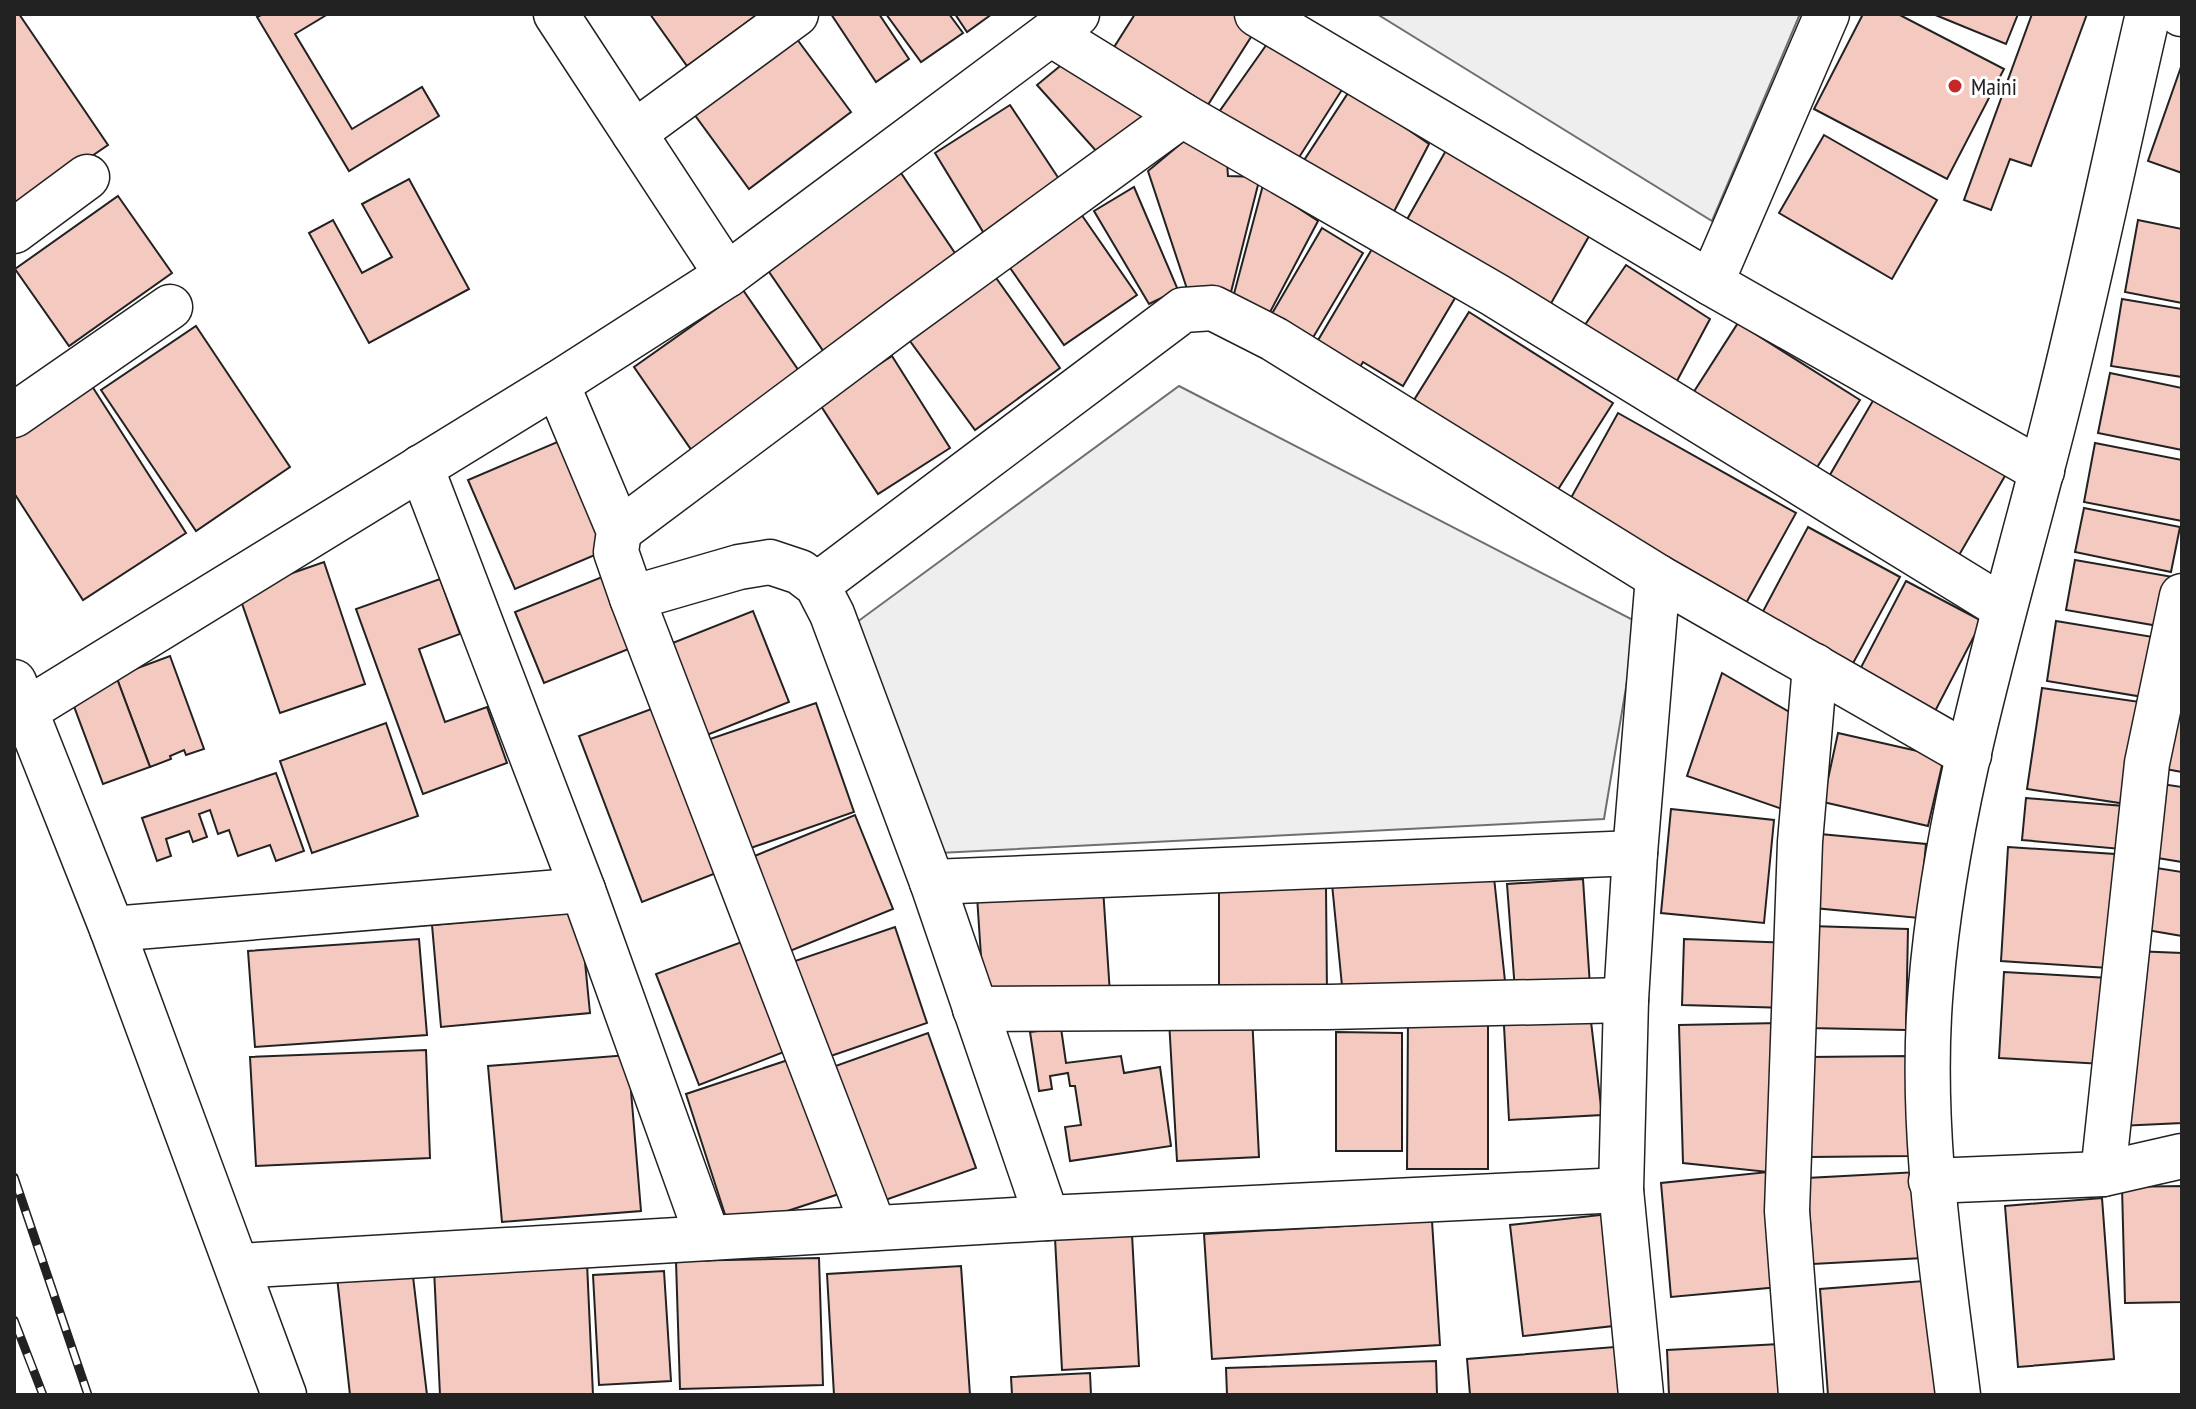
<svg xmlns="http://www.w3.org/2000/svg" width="2196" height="1409" font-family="'PT Sans Narrow',sans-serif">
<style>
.green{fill:#eee;stroke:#6f6f6f;stroke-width:2}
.building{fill:#f3c9c0;stroke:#222;stroke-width:2}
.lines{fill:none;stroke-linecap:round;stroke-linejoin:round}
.minor-casing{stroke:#222;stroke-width:47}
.minor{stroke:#fff;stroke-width:44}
.rail-casing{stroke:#222;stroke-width:9}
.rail{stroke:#fff;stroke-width:6;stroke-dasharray:18;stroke-linecap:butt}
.poi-dot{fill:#c62828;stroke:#fff;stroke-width:3}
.labels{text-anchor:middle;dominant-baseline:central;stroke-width:6;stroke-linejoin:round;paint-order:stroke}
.poi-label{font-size:24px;fill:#222;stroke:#fff;text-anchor:start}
</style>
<rect width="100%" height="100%" fill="#fff"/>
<g class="green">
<polygon points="1377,14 1800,14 1712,221"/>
<polygon points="1179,386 1637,622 1604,819 939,853 857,622"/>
</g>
<g class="building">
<polygon points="14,14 19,14 108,145 14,209"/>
<polygon points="263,14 328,14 295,34 352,129 422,87 439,116 349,171 257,17"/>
<polygon points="650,14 758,14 687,66"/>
<polygon points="831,14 879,14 909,59 876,82"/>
<polygon points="886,14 949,14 963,33 921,62"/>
<polygon points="955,14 992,14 967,32"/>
<polygon points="1135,14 1239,14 1258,26 1204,111 1111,52"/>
<polygon points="1863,14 1898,14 2004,69 1947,179 1814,109"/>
<polygon points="1933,14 2018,14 2006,44"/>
<polygon points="2032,14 2087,14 2031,166 2010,159 1991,210 1964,200"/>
<polygon points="785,23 851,112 749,189 683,99"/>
<polygon points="1267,44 1345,85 1298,159 1219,112"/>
<polygon points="1071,57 1161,121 1106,162 1037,85"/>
<polygon points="2181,67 2182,67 2182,173 2148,161"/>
<polygon points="1350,90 1429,144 1388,223 1297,171"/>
<polygon points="1010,105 1067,191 988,240 935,153"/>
<polygon points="1824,135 1937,200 1892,279 1779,213"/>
<polygon points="1453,138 1597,222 1549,307 1405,223"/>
<polygon points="1184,141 1226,148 1228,176 1260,177 1231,292 1190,298 1148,171"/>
<polygon points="901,173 961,262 826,355 765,266"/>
<polygon points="409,179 469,289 369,343 309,233 333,220 362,273 392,257 362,204"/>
<polygon points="1263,185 1318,221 1268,316 1231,305"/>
<polygon points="1134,187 1178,290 1149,304 1094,211"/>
<polygon points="118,196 172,273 69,346 15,269"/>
<polygon points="1081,214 1137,295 1064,345 1008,265"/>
<polygon points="2138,220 2182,229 2182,303 2125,292"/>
<polygon points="1322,228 1363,253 1311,341 1270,317"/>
<polygon points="1372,249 1455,298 1403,386 1363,362 1357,372 1314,347"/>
<polygon points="1626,265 1710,319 1671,392 1578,335"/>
<polygon points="994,275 1060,368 975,430 907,337"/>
<polygon points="743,290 808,384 699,461 634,367"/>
<polygon points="2122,299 2182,309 2182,377 2111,366"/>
<polygon points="1469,312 1613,403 1557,491 1414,400"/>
<polygon points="1738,323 1860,400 1807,483 1686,404"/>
<polygon points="196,326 290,467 196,531 101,390"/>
<polygon points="892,356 950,448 878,494 819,403"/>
<polygon points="2110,373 2182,388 2182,450 2098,433"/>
<polygon points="90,383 186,533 83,600 14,493 14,432"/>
<polygon points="1878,392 2009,469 1951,569 1820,492"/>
<polygon points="1618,413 1796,513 1745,605 1567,505"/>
<polygon points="562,440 609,549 515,589 468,480"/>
<polygon points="2095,443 2182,460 2182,521 2084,502"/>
<polygon points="2084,508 2180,527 2171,572 2075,552"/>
<polygon points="1808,527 1900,577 1851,667 1760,617"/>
<polygon points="2075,560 2173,577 2164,627 2066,610"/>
<polygon points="324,562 365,684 280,713 238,592"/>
<polygon points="612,573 641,644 544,683 515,612"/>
<polygon points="440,579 460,634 419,649 445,722 487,707 507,763 423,794 356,609"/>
<polygon points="1906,581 1982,621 1932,717 1856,677"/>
<polygon points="753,611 789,702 702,737 665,646"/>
<polygon points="2056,621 2159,638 2149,698 2047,681"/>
<polygon points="170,656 204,749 186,755 184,750 170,756 171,759 150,767 116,676"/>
<polygon points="1722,673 1798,717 1782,809 1687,776"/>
<polygon points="116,676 150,767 103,784 69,693"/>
<polygon points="2042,688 2147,703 2133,805 2027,789"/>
<polygon points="816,703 854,812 745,850 707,740"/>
<polygon points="2182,703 2182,772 2160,768"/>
<polygon points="662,705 724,870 642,902 579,736"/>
<polygon points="386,723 418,816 312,853 280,761"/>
<polygon points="1838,733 1944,757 1928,826 1823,802"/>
<polygon points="276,773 304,851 276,861 270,845 238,856 229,830 218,834 210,810 199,814 207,837 193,842 189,831 166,839 171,856 157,861 142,818"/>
<polygon points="2155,783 2182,787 2182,862 2145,856"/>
<polygon points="2026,798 2124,806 2121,849 2022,840"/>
<polygon points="1671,809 1774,820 1764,923 1661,913"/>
<polygon points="855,815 893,909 790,951 752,857"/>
<polygon points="1820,834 1926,844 1919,918 1814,908"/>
<polygon points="2008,847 2115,854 2108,968 2001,961"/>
<polygon points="2144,866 2182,872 2182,936 2135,928"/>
<polygon points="1493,868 1505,981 1343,996 1332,884"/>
<polygon points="1583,879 1590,986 1515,991 1507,884"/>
<polygon points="1219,887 1326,887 1327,996 1219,995"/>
<polygon points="1103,888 1110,994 984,1002 977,896"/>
<polygon points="580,911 590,1013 441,1027 432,925"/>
<polygon points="1810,926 1908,929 1906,1030 1808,1028"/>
<polygon points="895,927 927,1023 825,1058 792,962"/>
<polygon points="419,939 427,1035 255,1047 248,951"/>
<polygon points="1684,939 1795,943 1792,1008 1682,1005"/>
<polygon points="747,940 789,1050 699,1085 656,974"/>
<polygon points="2133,951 2182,953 2182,1123 2119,1126"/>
<polygon points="2004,972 2108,978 2103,1064 1999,1058"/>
<polygon points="1503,1007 1590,1013 1602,1115 1509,1120"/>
<polygon points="1408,1014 1488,1015 1488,1169 1407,1169"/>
<polygon points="1252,1015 1259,1157 1177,1161 1169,1020"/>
<polygon points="1785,1023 1768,1172 1683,1163 1679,1025"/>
<polygon points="1061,1028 1066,1063 1121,1056 1124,1073 1160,1067 1171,1146 1070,1161 1065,1127 1081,1125 1075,1086 1070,1086 1068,1073 1050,1076 1052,1089 1039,1091 1030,1032"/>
<polygon points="1336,1032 1402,1033 1402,1151 1336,1151"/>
<polygon points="928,1033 976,1168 874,1204 827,1069"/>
<polygon points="426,1050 430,1158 256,1166 250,1057"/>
<polygon points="628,1055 641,1211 502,1222 488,1066"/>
<polygon points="803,1055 848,1191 730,1230 686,1094"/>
<polygon points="1911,1056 1913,1156 1810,1157 1808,1057"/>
<polygon points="1768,1172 1779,1287 1671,1297 1661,1183"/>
<polygon points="1918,1172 1923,1258 1813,1264 1807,1178"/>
<polygon points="2182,1186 2182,1302 2125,1303 2122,1187"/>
<polygon points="2102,1198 2114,1359 2018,1367 2005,1206"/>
<polygon points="1609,1214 1622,1325 1523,1336 1510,1225"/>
<polygon points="1432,1221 1440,1345 1212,1359 1204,1234"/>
<polygon points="1132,1234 1139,1366 1062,1370 1055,1238"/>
<polygon points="819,1258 823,1385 680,1389 676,1261"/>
<polygon points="587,1263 593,1395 440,1395 434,1269"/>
<polygon points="961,1266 970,1395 834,1395 827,1274"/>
<polygon points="412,1268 427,1395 350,1395 337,1277"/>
<polygon points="664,1271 671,1381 599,1385 593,1275"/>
<polygon points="1937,1280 1947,1395 1828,1395 1820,1289"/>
<polygon points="1780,1344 1782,1395 1669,1395 1667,1350"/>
<polygon points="1627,1346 1631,1395 1470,1395 1467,1359"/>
<polygon points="1436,1361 1437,1395 1227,1395 1226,1368"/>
<polygon points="1090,1373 1091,1395 1012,1395 1011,1377"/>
</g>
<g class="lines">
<defs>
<g id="minor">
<polyline points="556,14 727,275"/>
<polyline points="1257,14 1711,283 2042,471"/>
<polyline points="2181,14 2182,14"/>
<polyline points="1051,34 1182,115 1495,295 2004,608"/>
<polyline points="634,133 796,14"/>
<polyline points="14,231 87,177"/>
<polyline points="1711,283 1827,14"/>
<polyline points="557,384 619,531 616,552 632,598 874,1228"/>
<polyline points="14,415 170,307"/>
<polyline points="421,467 583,890 708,1238"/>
<polyline points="619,531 901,320 1182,115"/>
<polyline points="817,585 1183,310 1213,308 1274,339 1658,577 1969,755"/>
<polyline points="632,598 739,567 770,562 800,572 817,585 832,614 932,882 1047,1218"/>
<polyline points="14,682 112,929 284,1395"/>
<polyline points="25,711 557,384 727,275 1077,14"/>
<polyline points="932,882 1635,853"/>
<polyline points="112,929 583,890"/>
<polyline points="975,1009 1329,1007 1626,1000"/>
<polyline points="2103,1174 2147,763 2182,596"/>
<polyline points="1931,1181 2103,1174 2182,1156"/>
<polyline points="238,1266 1047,1218 1621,1190"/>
<polyline points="1641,1395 1621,1190 1626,1000 1635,853 1658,577"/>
<polyline points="1801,1395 1787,1211 1800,842 1815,666"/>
<path d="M1958 1395C1941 1260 1919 1124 1931 987 1945 813 1996 644 2040 476 2081 323 2112 168 2148 14"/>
</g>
</defs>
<use href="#minor" class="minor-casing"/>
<use href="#minor" class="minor"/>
<defs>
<g id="rail">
<polyline points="14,1177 88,1395"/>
<polyline points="14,1320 43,1395"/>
</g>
</defs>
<use href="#rail" class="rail-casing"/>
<use href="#rail" class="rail"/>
</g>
<circle class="poi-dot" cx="1955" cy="86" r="8"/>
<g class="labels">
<g class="poi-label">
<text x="1971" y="86">Maini</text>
</g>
</g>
<rect width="2196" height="1409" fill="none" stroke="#222222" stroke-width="32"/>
</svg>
